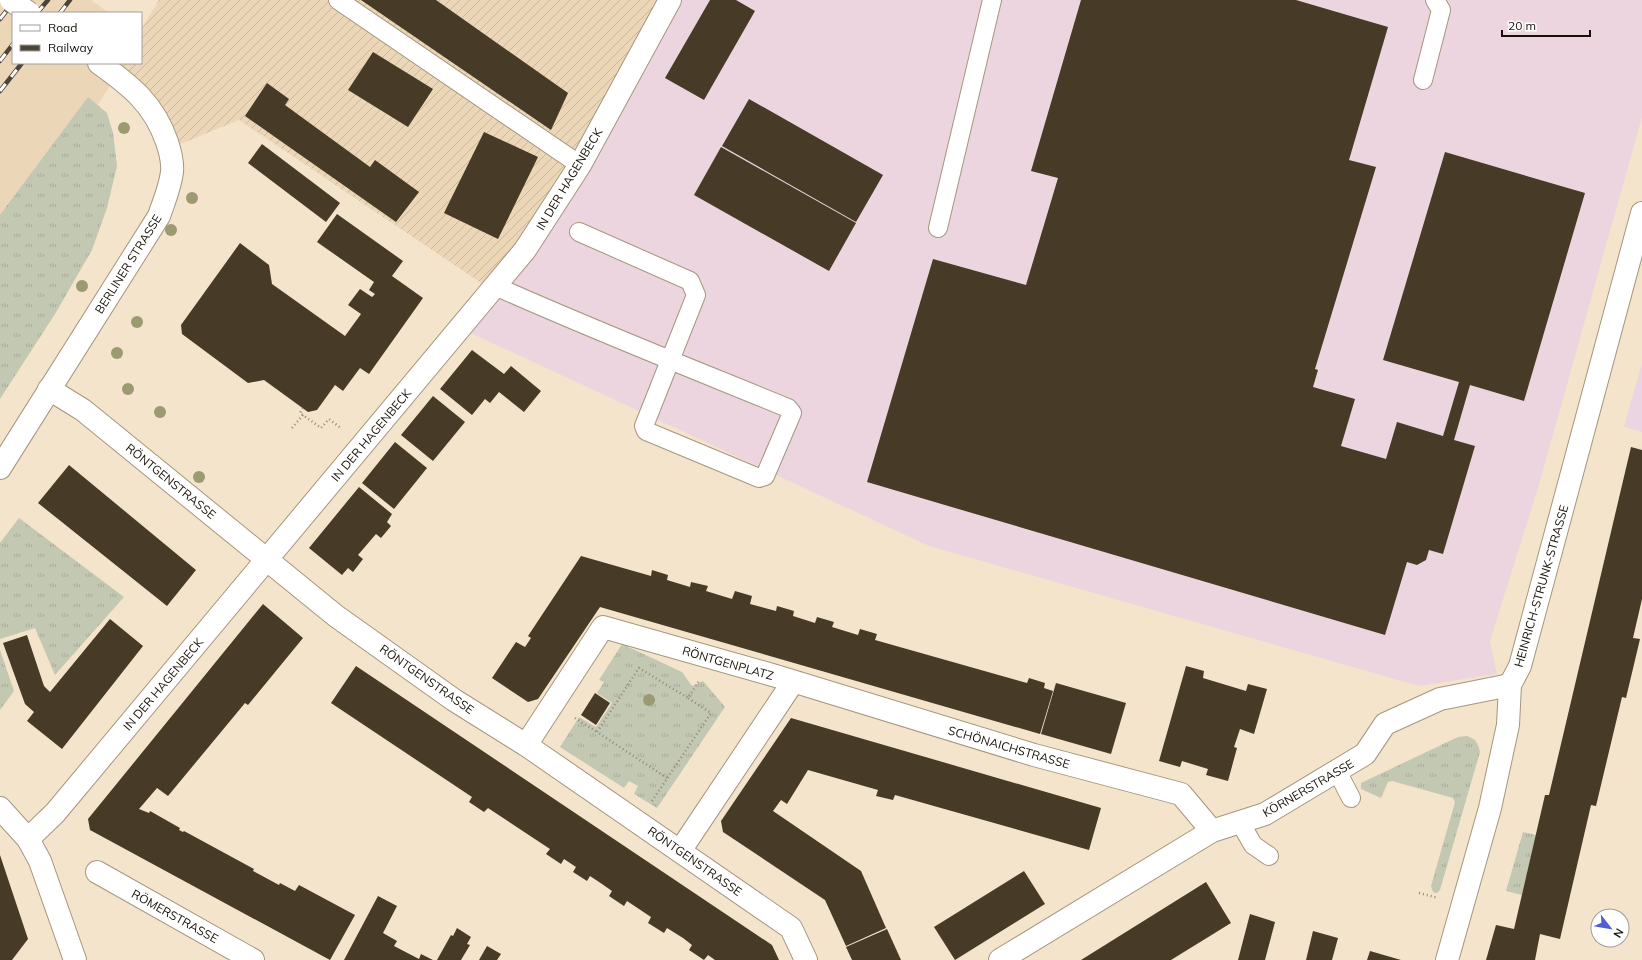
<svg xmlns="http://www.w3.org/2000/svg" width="1642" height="960" font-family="Mulish,sans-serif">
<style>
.commercial{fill:#edd5df}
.industrial{fill:url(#industrial-furrows)}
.education{fill:#ebd5e3}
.built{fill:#ebd7b8}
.grass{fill:url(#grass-tufts)}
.building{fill:#473a26}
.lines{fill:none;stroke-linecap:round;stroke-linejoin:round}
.lane-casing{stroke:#a5967f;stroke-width:20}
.street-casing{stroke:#a5967f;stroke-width:24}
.secondary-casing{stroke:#a5967f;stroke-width:24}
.path{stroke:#948977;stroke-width:2.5;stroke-dasharray:1 3;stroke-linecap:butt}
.lane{stroke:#fff;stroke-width:18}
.street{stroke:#fff;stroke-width:22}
.secondary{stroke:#fff;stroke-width:22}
.rail-casing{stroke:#4b4437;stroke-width:4.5}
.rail{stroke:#fff;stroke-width:3;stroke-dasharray:9;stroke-linecap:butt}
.secondary-bridge-casing{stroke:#a5967f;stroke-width:24;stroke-linecap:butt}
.secondary-bridge{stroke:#fff;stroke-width:22}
.tree{fill:#9b9a71}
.labels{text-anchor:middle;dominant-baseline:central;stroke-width:4;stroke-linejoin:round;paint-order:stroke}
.street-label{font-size:12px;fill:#171209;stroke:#fff}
</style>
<defs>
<pattern id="industrial-furrows" width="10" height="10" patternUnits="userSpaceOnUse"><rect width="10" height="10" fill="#ebd7b8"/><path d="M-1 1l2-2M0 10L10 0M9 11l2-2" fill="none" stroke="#c9b89d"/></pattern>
<pattern id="grass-tufts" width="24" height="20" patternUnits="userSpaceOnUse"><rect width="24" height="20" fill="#c3c8b3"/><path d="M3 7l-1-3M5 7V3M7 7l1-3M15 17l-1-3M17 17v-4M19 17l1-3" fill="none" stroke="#a7ab99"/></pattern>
</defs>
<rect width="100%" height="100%" fill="#f4e4cb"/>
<polygon class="commercial" points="671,0 1642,0 1642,117 1538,488 1490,641 1497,674 1419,686 929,546 460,328"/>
<polygon class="industrial" points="159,0 669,0 490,289 239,120 173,147 119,66 121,63 141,63 141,29"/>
<polygon class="education" points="1642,363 1642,432 1624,427"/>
<polygon class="built" points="0,0 91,0 109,13 13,13 13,63 124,63 56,172 0,257"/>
<g class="grass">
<polygon points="88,97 107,113 113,133 117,166 107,208 92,250 55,314 0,399 0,215"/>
<polygon points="19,518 124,597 55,675 35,628 0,639 0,543"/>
<polygon points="622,644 682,672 692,686 703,681 725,707 657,808 634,794 638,786 629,781 624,788 560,747 579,717 596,727 612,703 597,693 604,682 599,680"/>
<polygon points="0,650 14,691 0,710"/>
<path d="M1467 736C1476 739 1478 743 1480 752L1440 890 1437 893 1433 892 1431 886 1455 802 1453 798 1392 781 1388 782 1381 798 1361 789V783L1458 737Z"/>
<polygon points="1523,832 1536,835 1522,895 1506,891"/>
</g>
<g class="building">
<polygon points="361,0 436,0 568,93 551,130"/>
<polygon points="710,0 736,0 755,11 704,100 665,78"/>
<polygon points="1081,0 1296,0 1388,27 1349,160 1376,167 1315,369 1318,370 1313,387 1355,399 1341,446 1386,459 1397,422 1443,436 1459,382 1383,360 1445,152 1585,193 1524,401 1470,385 1454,440 1475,446 1443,554 1429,550 1426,560 1417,565 1407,562 1385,635 867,482 933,259 1026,285 1058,178 1031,171"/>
<polygon points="373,52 433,89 408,127 348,90"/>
<polygon points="267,83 289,99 285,105 370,167 375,160 419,192 396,222 245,116"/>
<polygon points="749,99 883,175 856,222 722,146"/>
<polygon points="484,132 538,157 498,239 444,213"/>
<polygon points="262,144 340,203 326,222 248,163"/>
<polygon points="721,147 856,223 829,271 694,195"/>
<polygon points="337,214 403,261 392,276 423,298 369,374 360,368 343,391 335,385 317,410 308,412 264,380 248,383 182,334 181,325 240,243 269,265 272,284 345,336 361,314 348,305 360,289 372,297 375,294 369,290 374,282 317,242"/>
<polygon points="472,350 504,374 511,366 541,391 524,412 499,392 490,403 485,399 472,415 440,389"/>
<polygon points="433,396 465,422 433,461 401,435"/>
<polygon points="395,442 427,468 394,509 362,483"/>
<polygon points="1631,447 1642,450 1642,599 1633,638 1640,639 1626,698 1622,697 1596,806 1591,805 1560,939 1540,934 1535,960 1486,960 1496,925 1514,929 1545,795 1549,795"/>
<polygon points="69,465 196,570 167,606 38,503"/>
<polygon points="359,487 392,514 387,522 391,526 381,538 376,534 358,555 363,559 353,572 348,568 342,575 309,548"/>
<polygon points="581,556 651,576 652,570 668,575 667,580 690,587 691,582 708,586 706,591 732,599 735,591 752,596 750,604 776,611 777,606 794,611 793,616 815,623 817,617 834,622 832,627 858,635 860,629 877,634 875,640 1027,683 1029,678 1045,683 1044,688 1053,691 1040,734 600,607 538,699 528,702 492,678 516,642 525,647 531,638 528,636"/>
<polygon points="263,604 303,638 248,705 245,703 168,796 157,788 139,809 149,813 150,811 180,828 179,830 183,832 184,831 254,869 253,871 279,885 280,883 295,891 299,885 355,915 330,960 90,830 88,819"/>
<polygon points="110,619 143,646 62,749 27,721 34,712 25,704 3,643 27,635 44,686 50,692"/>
<polygon points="356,666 772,945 779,960 715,960 708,955 704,960 689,950 692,945 683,938 667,928 664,933 648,923 651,917 627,901 624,906 609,896 612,891 602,884 590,876 587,881 573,872 576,867 564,859 561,864 546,854 550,849 488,808 484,812 469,802 472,797 331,703"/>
<polygon points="1186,666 1204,671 1203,678 1246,691 1248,684 1267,689 1254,734 1240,729 1234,747 1237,748 1228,781 1206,775 1208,769 1182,761 1180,767 1159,761"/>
<polygon points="1056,683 1126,703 1111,754 1041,734"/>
<polygon points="595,693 610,703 596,725 581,715"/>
<polygon points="791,718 1101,808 1089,850 895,795 893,800 876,796 878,790 808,770 787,804 781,800 773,811 861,871 886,928 846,946 825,900 723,832 721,821"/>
<polygon points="0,855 28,939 12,960 0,960"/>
<polygon points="1024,871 1045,904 955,960 934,927"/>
<polygon points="1206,882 1231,923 1171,960 1081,960"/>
<polygon points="378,896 397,906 383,933 397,941 394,946 419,959 421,954 433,960 344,960"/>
<polygon points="1250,914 1275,922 1265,960 1238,960"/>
<polygon points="457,928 471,937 467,944 470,945 461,960 437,960 451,935 453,936"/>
<polygon points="887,929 901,960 852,960 846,947"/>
<polygon points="1313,931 1338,938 1332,960 1306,960"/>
<polygon points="487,946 501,954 497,960 479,960"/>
<polygon points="1370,951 1401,960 1367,960"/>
</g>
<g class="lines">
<defs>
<g id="lane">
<polyline points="338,0 580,165"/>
<polyline points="1423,80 1441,10 1435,0"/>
<polyline points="938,228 992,0"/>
<path d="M495 286C591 329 690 368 788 408L792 413 765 476 759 478 646 431 644 426 696 295 690 281 579 232"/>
<polyline points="1337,771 1351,798"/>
<polyline points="1240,822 1253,845 1269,856"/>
</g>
<g id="street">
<polyline points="49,389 83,410 336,616 454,700 526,745 791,928 806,960"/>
<polyline points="526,745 603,627 776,676 1034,755 1181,794 1212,831"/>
<polyline points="28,839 55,813 525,250 580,165 670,0"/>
<polyline points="680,851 793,682"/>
<polyline points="97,872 253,960"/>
<polyline points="1000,960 1212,831 1265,814 1365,754 1385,724 1440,699 1510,685"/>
<polyline points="1447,960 1490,808 1508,725 1510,685 1520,666 1642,213"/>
</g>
<g id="secondary">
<path d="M0 468 159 216C164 201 170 188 172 172 173 162 170 151 167 142 154 104 131 86 99 63"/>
<polyline points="0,808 28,839 40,861 75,960"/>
</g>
</defs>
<use href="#lane" class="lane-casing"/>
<use href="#street" class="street-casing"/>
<use href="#secondary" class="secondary-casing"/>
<g class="path">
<polyline points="303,408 300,413 321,428 329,419 342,429"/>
<polyline points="292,428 303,415"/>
<polyline points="575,718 597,732"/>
<polyline points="667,778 597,732 639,668 688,698 699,681"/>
<polyline points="652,801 711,713 688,698"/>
<polyline points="1419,893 1438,898"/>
</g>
<use href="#lane" class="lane"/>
<use href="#street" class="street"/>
<use href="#secondary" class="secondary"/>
<defs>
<g id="rail">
<polyline points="37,13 48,0"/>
<polyline points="60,13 70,0"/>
<polyline points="0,19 15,0"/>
<polyline points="0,61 13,44"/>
<polyline points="0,91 22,63"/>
</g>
</defs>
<use href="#rail" class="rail-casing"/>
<use href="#rail" class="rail"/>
<defs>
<polyline id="secondary-bridge" points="11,0 29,13"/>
</defs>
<use href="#secondary-bridge" class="secondary-bridge-casing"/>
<use href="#secondary-bridge" class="secondary-bridge"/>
</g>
<g class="tree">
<circle cx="124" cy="128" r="6"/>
<circle cx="192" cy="198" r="6"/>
<circle cx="171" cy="230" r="6"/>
<circle cx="82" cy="286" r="6"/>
<circle cx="137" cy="322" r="6"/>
<circle cx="117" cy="353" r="6"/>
<circle cx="128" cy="389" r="6"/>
<circle cx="160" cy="412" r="6"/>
<circle cx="199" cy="477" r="6"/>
<circle cx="649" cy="700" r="6"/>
</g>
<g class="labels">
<g class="street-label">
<text transform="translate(569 179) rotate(-59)">IN DER HAGENBECK</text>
<text transform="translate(128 264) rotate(-58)">BERLINER STRASSE</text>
<text transform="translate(371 435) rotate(-50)">IN DER HAGENBECK</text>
<text transform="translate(171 481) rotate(39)">RÖNTGENSTRASSE</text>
<text transform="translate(1541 586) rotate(-74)">HEINRICH-STRUNK-STRASSE</text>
<text transform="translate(728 663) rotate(16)">RÖNTGENPLATZ</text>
<text transform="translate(427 679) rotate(35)">RÖNTGENSTRASSE</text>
<text transform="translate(163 684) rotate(-50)">IN DER HAGENBECK</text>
<text transform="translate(1009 747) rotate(16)">SCHÖNAICHSTRASSE</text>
<text transform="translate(1308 788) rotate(-30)">KÖRNERSTRASSE</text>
<text transform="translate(695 861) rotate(35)">RÖNTGENSTRASSE</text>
<text transform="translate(175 916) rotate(29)">RÖMERSTRASSE</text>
</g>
</g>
<rect x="12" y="12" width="130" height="52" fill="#ffffff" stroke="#a2a09d"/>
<rect x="20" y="25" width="20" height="6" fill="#ffffff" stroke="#a2a09d"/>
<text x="48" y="32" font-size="12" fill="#171209">Road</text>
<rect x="20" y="45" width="20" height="6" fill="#4b4437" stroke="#a2a09d"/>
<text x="48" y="52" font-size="12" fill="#171209">Railway</text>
<g transform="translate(1610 928) rotate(121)"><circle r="19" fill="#ffffff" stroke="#a2a09d"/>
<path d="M0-3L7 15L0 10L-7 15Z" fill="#515ed4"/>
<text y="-6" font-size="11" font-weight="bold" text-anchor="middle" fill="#171209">N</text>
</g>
<path d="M1502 30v6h88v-6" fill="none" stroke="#171209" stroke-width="2"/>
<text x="1508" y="30" font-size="12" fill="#171209" stroke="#ffffff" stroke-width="3" paint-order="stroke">20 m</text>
</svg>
